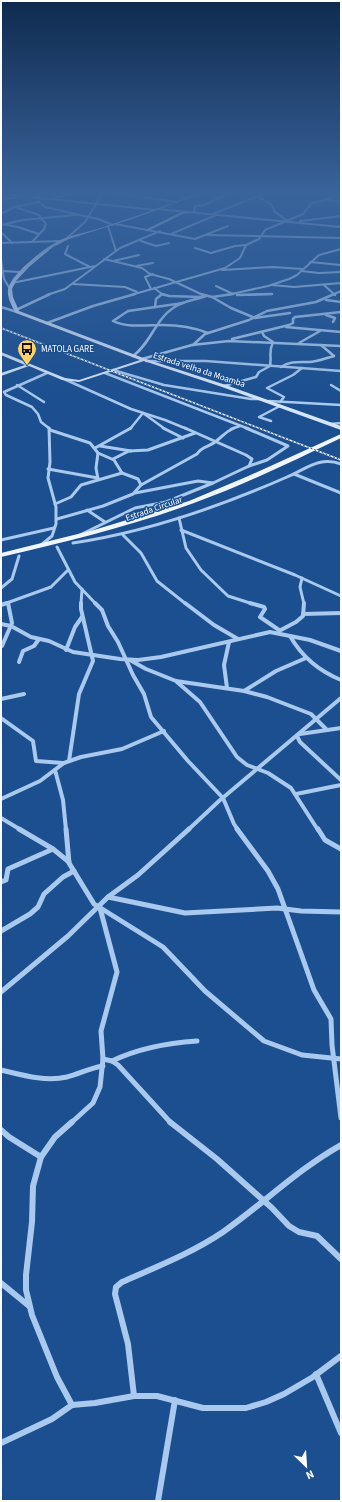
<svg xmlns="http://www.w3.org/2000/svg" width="342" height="1502" font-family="'Source Sans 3',sans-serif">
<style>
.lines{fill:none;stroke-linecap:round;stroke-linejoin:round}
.street-far5{stroke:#a9c9ee;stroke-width:2}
.street-far4{stroke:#a9c9ee;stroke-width:2.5}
.street-far3{stroke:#a9c9ee;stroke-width:3}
.street-far2{stroke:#a9c9ee;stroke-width:4}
.street-far1{stroke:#a9c9ee;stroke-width:5}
.street{stroke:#a9c9ee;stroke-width:6}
.secondary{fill:#d6e6fa;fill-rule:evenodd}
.primary{fill:#f0f6ff;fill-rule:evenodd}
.rail-casing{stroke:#fff;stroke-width:1.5}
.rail{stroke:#1b4f8f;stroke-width:1;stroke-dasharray:2;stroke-linecap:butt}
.labels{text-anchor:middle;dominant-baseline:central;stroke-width:3;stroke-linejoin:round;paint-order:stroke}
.far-poi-label{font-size:9px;fill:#fff;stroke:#1b4f8f;text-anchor:start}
.far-street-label{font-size:9px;fill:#fff;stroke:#1b4f8f}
</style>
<rect width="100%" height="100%" fill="#1b4f8f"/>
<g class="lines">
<g class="street-far5">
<polyline points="36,191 40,198"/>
<polyline points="59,191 68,194"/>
<polyline points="103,191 176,202"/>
<polyline points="152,191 165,191"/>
<polyline points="195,191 203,192"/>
<polyline points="275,191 288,191"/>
<polyline points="326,191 339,193"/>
<polyline points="1,194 155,210"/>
<polyline points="54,198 77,192 91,191"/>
<polyline points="260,198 272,205 274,211 286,220"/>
<polyline points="1,200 17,197"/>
<polyline points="327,200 341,202"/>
<polyline points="39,202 45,207 98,219 113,225"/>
<polyline points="18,208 39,215 46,224 44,229 33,241"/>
<polyline points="157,209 341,227"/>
<polyline points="194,212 195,206 204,205 234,191"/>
<polyline points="1,214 14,207 39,202 40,199"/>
<polyline points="213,214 271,191"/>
<polyline points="300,221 341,216"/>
<polyline points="1,224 18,227 39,234"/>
<polyline points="6,224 23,220 76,215"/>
<polyline points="115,224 195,239 228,226"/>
<polyline points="108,226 116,251"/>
<polyline points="1,232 12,243"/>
<polyline points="171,234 216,215"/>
<polyline points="206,235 341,238"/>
<polyline points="67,238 85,222 104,191"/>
<polyline points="141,241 156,246 169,243"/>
<polyline points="1,243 60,241"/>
<polyline points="68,246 65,254 90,267"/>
<polyline points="195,248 211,253 235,246 246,245"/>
<polyline points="1,259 4,279 10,289"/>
<polyline points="104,259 142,268 150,274 169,279 203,295"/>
<polyline points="113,261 139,255"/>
<polyline points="310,262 341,265"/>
<polyline points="136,266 153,263"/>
<polyline points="222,270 273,267 303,269"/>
<polyline points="2,271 20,272"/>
<polyline points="301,271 319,273 341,272"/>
<polyline points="12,283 95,266"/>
<polyline points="73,284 125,287 137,292"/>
<polyline points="272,285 294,287 341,283"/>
<polyline points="324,285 335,295"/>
<polyline points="216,286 233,294"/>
<polyline points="154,288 162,294 161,295"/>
<polyline points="151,289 145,277 153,274"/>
<polyline points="162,294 165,295"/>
<polyline points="47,295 65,289 120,248 160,231"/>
<polyline points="131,295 225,268 240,258 246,245 259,239 265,230 303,214 312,203 326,200 341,192"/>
<polyline points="227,295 268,286 289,279 297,275 319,255 341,249"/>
<polyline points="238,295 272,294"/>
<polyline points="332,295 341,291"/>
</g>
<g class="street-far4">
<polyline points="162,294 169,296 201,297"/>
<polyline points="201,294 212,297 231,308 255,318 290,313"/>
<polyline points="334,294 335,295"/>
<polyline points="237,295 272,294"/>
<polyline points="212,297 233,294"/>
<polyline points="326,300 341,302"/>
<path d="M183 303 128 311 113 321C127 328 147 325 162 325 178 325 193 327 208 333"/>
<polyline points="1,307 17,312"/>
<polyline points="155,307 156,299 162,294"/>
<polyline points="16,310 50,294"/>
<polyline points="326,315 335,318 333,322"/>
<polyline points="47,323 93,306 135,294"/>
<polyline points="286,327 341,332"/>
<polyline points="232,339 289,325 293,323 293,319 295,317 341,312"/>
<polyline points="299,343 320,331"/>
<polyline points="193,345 205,334 249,320 267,311 316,302 334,294"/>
<polyline points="321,345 334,356"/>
<path d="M133 356C151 343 155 320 173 308 183 301 195 300 206 296"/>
<polyline points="142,359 192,345 229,341 341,346"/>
<polyline points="146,361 206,361 341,371"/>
<path d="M281 367C289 361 299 362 309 362 317 362 326 358 334 356"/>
<polyline points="113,370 164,385 251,399 260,399"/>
<polyline points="47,373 4,392 6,395 32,407 38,414 41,422 50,429"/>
<polyline points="105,373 249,429"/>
<polyline points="64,379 131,409 165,420 187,429"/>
<polyline points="17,385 44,402"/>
<polyline points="331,385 341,391"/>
<path d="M224 386 256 377 259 372 270 366C272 355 268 353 273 342L264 336 262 332"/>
<polyline points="269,401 341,405"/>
<polyline points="280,402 284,397 267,388 293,375 302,368"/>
<polyline points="143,413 165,429"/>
<polyline points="271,421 259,417 280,406"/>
<polyline points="330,424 341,423"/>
<polyline points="130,429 143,413"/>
<polyline points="231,429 240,426"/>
</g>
<g class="street-far3">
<polyline points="163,428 183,438"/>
<polyline points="185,428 246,455 252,459 249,466"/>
<polyline points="50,430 90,443 98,453 114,460 122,473 138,479 141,485"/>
<polyline points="100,446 131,451"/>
<polyline points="95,448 131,428"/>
<polyline points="98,453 96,468 98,479"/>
<polyline points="113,459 129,451 148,450 195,433"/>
<polyline points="48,469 98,478"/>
<polyline points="294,474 341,493"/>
<polyline points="135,493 198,481 213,483"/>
<polyline points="55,504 71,497 81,485 122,473"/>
<polyline points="87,510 105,522"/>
<polyline points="179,518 186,548 201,570 228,596 253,604"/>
<path d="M57 519 103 506 133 494 141 485 197 454C202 446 209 447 215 442 223 436 225 432 234 428"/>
<polyline points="181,530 295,575 341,596"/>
<polyline points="80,535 135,508 166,502 213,483 249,466 267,460 288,446 246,428"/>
<polyline points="123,535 141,553 157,581 186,604"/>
<polyline points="1,540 54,528"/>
<path d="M73 543C147 532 219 507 287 477 306 469 320 456 341 464"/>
<polyline points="41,545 52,536 56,524 56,507 48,478 50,462 49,428"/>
<polyline points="57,547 75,582 96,604"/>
<polyline points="302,578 300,587 304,604"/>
<polyline points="1,588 12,579 19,556"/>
<polyline points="4,604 51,587 68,570"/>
<polyline points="81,604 82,589"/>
</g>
<g class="street-far2">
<polyline points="95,603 102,610 108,626 118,642 133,675 144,694 151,717 188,761 223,798 234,824 238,830"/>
<polyline points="185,603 214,625 238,639"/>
<polyline points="250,603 264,607 265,609 260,617 279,630"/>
<polyline points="1,605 7,603"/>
<polyline points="303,614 341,613"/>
<polyline points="1,624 11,626 31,637 49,641 73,652 120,659 138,660 161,657 270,632 310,640 341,651"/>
<polyline points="279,631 296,622 303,616 304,603"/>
<path d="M290 636C302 657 319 671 341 680"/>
<polyline points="2,646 12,623 8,603"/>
<polyline points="66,650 75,627 82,617"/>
<polyline points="130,660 146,669 176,681 244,691 267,697 311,714 327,730"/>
<polyline points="19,662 23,651 34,646 39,639"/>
<polyline points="177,682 200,702 237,757 247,765 268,773 291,788 318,830"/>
<polyline points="227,688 224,665 229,642"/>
<polyline points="244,691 276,671 306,658"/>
<polyline points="1,699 24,694"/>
<polyline points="1,718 33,741 36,761 63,763"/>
<polyline points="300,734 341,728"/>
<polyline points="297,736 300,742 341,780"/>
<polyline points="69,761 79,694 93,661 81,609 81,603"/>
<polyline points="55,770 63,800 66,830"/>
<polyline points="296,794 341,785"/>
<polyline points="1,799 40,781 64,763 81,757 122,749 164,731"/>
<polyline points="1,818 21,830"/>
<polyline points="188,830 219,801 341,698"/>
</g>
<g class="street-far1">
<polyline points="19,829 53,849 69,862"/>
<polyline points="66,829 69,863 94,904 163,947 205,991 264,1041 302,1055 341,1059"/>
<polyline points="237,829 268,871 278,889 314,990 331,1019 332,1045 341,1118"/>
<polyline points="318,829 325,840 341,849"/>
<polyline points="1,882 6,880 8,869 53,849"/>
<polyline points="108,897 185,913 277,908 301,911 341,912"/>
<polyline points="1,931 30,914 38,907 44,894 63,877 74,871"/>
<polyline points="1,992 68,936 108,897 138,875 189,829"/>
<polyline points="103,1059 112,1061 118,1065 171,1123"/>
<path d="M112 1061C139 1048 167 1043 197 1041"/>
<path d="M1 1070C22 1075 45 1082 67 1077 79 1074 90 1068 103 1066"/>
<polyline points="71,1123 93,1103 100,1087 103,1059 101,1031 117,972 100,908"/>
</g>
<g class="street">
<polyline points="170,1122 217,1159 272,1208 289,1226 299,1232 317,1236 341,1259"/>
<polyline points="1,1130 9,1137 41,1157"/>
<polyline points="1,1283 29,1306"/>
<polyline points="316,1374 341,1433"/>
<path d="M134 1396 128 1344 115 1294 116 1287 122 1282C156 1267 192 1253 223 1232 263 1204 298 1169 341 1145"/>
<polyline points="72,1405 57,1377 32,1315 26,1290 26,1275 32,1222 33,1186 41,1157 55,1137 72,1122"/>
<polyline points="1,1443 52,1419 72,1405 95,1403 134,1396 157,1396 203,1408 246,1408 266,1402 284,1394 313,1377 341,1356"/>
<polyline points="158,1501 175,1400"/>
</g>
<g class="secondary">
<path d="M204 191H208L135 218 69 239 53 247 29 267 16 281 12 289 13 297 19 311 146 359 226 385 341 426V430L222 387 144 361 79 382 62 380 29 366 1 376V373L25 365 1 355V352L65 378 79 380 140 360 16 313C12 307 7 297 8 290 10 274 46 247 60 240 74 234 89 232 104 227 137 216 171 204 204 191Z"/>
<polygon points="189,211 190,213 183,214 148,231 145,230 181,212"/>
</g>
<path class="primary" d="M341 434V438C293 461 244 485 194 503 131 526 66 542 1 557V553L94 530 189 501 246 477Z"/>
<defs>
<polyline id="rail" points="1,328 341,460"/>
</defs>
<use href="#rail" class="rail-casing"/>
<use href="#rail" class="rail"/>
</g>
<linearGradient id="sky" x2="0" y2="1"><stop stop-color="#0f2b4f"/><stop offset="0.48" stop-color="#39639b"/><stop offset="1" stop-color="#39639b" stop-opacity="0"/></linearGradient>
<rect width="342" height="401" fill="url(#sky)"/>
<defs>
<symbol id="bus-pin" viewBox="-11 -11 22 30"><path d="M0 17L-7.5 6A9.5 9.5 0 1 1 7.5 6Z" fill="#ffd166" stroke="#1b4f8f"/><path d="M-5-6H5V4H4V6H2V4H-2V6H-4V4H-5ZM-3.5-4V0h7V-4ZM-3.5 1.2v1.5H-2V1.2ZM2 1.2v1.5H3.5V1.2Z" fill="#111"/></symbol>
</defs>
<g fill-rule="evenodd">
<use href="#bus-pin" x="16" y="338" width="22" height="30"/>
</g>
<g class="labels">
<g class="far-poi-label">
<text x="41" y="349">MATOLA GARE</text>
</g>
<g class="far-street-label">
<text transform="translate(199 370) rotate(18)">Estrada velha da Moamba</text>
<text transform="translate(154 509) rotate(-19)">Estrada Circular</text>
</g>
</g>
<rect width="342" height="1502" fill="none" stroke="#ffffff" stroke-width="4"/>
<g transform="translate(306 1466) rotate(155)" stroke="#1b4f8f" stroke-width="3" paint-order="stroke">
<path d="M0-3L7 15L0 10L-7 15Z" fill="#ffffff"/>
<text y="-6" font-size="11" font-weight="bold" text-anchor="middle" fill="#ffffff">N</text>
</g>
</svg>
